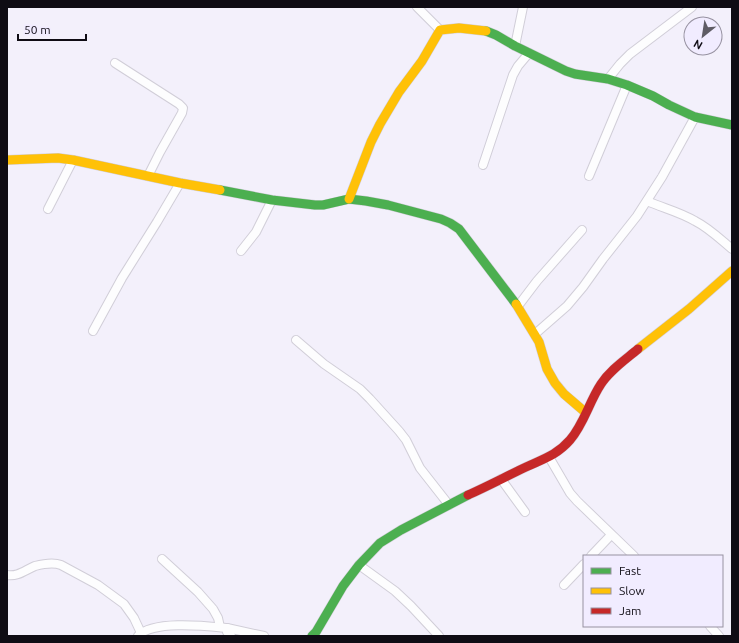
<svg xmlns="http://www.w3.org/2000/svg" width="739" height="643" font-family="Ubuntu,sans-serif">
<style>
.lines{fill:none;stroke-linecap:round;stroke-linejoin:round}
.street-casing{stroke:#d1ced8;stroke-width:10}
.fast-casing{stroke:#d1ced8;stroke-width:10}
.slow-casing{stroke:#d1ced8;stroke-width:10}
.jam-casing{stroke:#d1ced8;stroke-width:10}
.street{stroke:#fdfdfe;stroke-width:8}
.fast{stroke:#4caf50;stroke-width:9}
.slow{stroke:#ffc107;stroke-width:9}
.jam{stroke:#c62828;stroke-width:9}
</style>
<rect width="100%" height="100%" fill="#f3f0fb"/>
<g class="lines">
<defs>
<g id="street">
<polyline points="417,7 440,30"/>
<polyline points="515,46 523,7"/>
<polyline points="115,63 179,104 183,108 182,113 160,152 148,176"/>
<polyline points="608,79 620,64 630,54 692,7"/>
<polyline points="483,165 513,75 518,66 529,53"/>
<polyline points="589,176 627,85"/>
<path d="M647 201C663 208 680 212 695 221 709 228 720 239 732 249"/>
<polyline points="48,209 73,160"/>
<polyline points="241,251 256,232 272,200"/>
<polyline points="518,306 537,281 582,230"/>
<polyline points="93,331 122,278 157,222 180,183"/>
<polyline points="535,334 567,306 583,287 603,259 637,216 662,177 695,117"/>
<polyline points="296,340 324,364 360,389 370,399 399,431 406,440 420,468 449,505"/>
<polyline points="549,457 570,493 577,501 634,556"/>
<polyline points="501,479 525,512"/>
<polyline points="591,556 611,535"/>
<polyline points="162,559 198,592 213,609 218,618 220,627"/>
<polyline points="359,565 395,591 411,606 439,636"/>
<path d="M7 575C18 577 25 570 35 566 43 564 53 562 61 565L98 585 124 604 134 618 141 633"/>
<polyline points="564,585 584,564"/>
<polyline points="710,626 719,636"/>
<path d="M138 636C153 620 206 626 227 628"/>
<polyline points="231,636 227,632 227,628 264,636"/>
</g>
<g id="fast">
<polyline points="486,31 496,35 515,46 566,71 575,74 608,79 627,85 653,96 669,105 695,117 732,125"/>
<polyline points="220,190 272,200 315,205 323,205 349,199 366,201 388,205 441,219 450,223 459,229 516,304"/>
<polyline points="312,636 316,632 343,586 359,565 380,543 401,530 468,495"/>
</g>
<g id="slow">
<polyline points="7,160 58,158 73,160 180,183 220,190"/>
<polyline points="349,199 371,142 380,124 399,92 422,61 440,30 459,28 486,31"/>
<polyline points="516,304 539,342 547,369 555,383 564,394 585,412"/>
<polyline points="638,349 689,309 732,271"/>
</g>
<path id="jam" d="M468 495C488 486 507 476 526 467 543 459 557 455 570 440 584 424 589 402 601 384 610 370 625 360 638 349"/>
</defs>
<use href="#street" class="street-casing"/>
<use href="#fast" class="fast-casing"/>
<use href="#slow" class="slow-casing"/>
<use href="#jam" class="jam-casing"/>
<use href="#street" class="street"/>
<use href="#fast" class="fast"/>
<use href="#slow" class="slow"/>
<use href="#jam" class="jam"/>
</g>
<rect width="739" height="643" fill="none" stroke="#0f0c14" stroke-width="16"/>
<rect x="583" y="555" width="140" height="72" fill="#f1ecff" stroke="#9792a1"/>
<rect x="591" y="568" width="20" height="6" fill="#4caf50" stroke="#9792a1"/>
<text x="619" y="575" font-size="12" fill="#0f0c14">Fast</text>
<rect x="591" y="588" width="20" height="6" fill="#ffc107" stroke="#9792a1"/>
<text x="619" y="595" font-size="12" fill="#0f0c14">Slow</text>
<rect x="591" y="608" width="20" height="6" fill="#c62828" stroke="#9792a1"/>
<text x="619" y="615" font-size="12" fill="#0f0c14">Jam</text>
<g transform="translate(703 36) rotate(210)"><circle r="19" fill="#f1ecff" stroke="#9792a1"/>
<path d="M0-3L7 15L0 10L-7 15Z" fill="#5f5c65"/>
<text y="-6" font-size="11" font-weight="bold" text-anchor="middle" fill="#0f0c14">N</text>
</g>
<path d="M18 34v6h68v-6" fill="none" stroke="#0f0c14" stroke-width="2"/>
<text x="24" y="34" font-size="12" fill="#0f0c14" stroke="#f1ecff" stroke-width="3" paint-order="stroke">50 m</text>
</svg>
